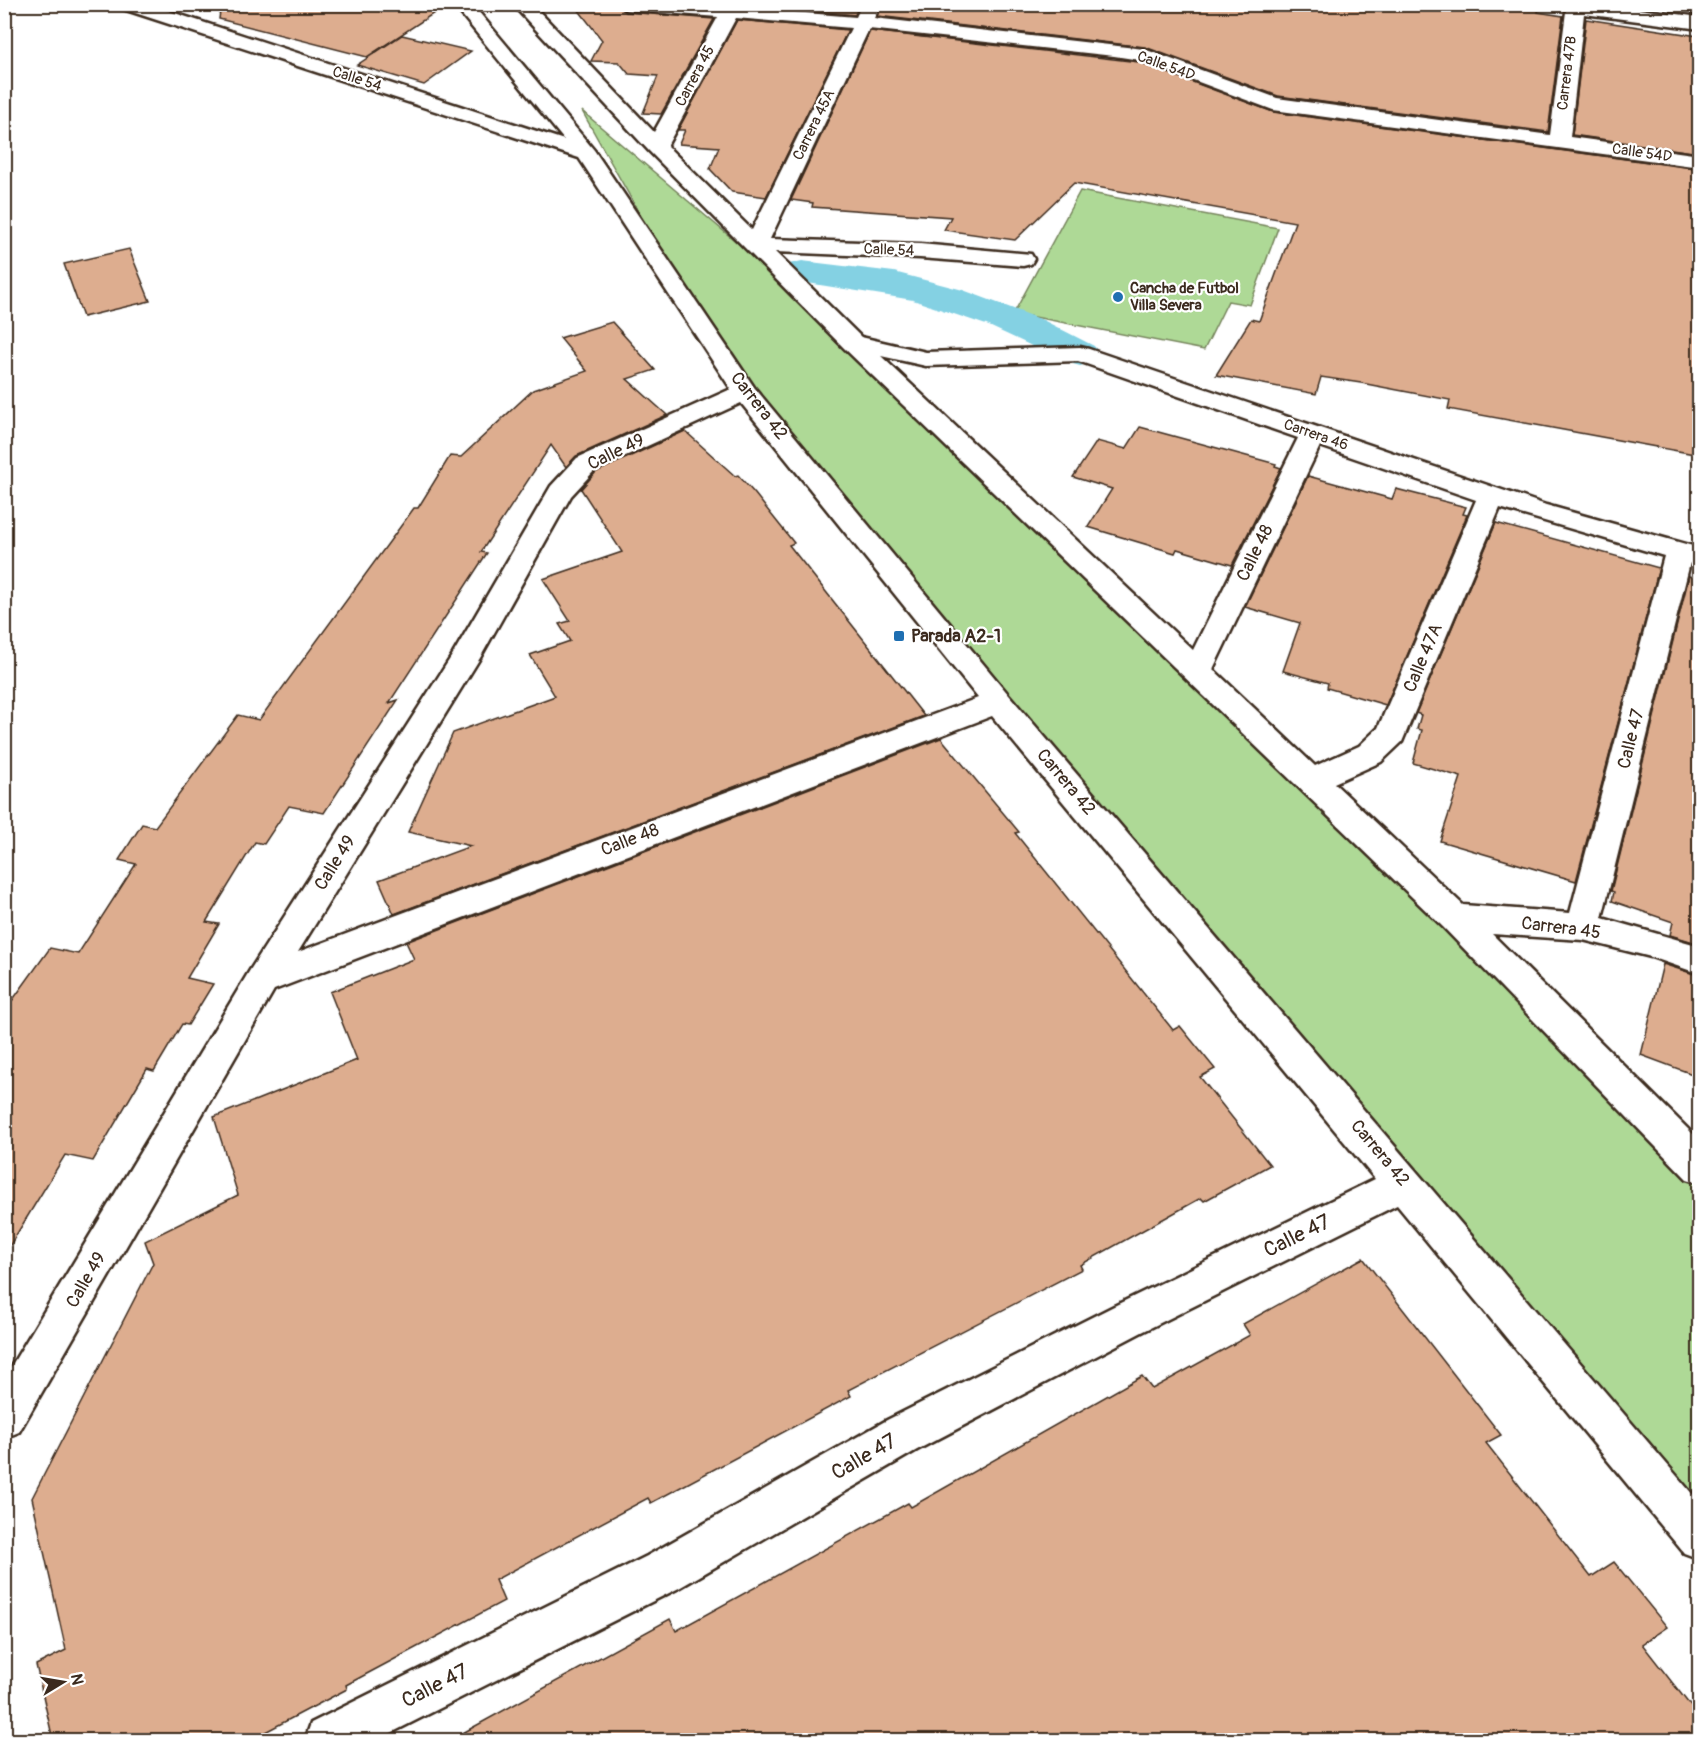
<svg xmlns="http://www.w3.org/2000/svg" width="1704" height="1745" font-family="Pangolin,sans-serif">
<style>
.green{fill:#aed996;stroke:#74825a;stroke-width:1.5}
.lines{fill:none;stroke-linecap:round;stroke-linejoin:round}
.canal{fill:#84d1e3;fill-rule:evenodd}
.building{fill:#ddad8f;stroke:#3b2a1e;stroke-width:1.5}
.minor-casing{stroke:#3b2a1e;stroke-width:5}
.minor{fill:#fff;fill-rule:evenodd}
.poi-dot{fill:#1f6fb2;stroke:#fff;stroke-width:2}
.labels{text-anchor:middle;dominant-baseline:central;stroke-width:4.5;stroke-linejoin:round;paint-order:stroke}
.far-street-label{font-size:15px;fill:#3b2a1e;stroke:#fff}
.far-poi-label{font-size:15px;font-weight:bold;fill:#3b2a1e;stroke:#fff;text-anchor:start}
.street-label{font-size:18px;fill:#3b2a1e;stroke:#fff}
.poi-label{font-size:18px;font-weight:bold;fill:#3b2a1e;stroke:#fff;text-anchor:start}
.near-street-label{font-size:21px;fill:#3b2a1e;stroke:#fff}
</style>
<rect width="100%" height="100%" fill="#fff"/>
<filter id="ink" filterUnits="userSpaceOnUse"><feTurbulence type="fractalNoise" baseFrequency=".0167" numOctaves="2"/><feDisplacementMap in="SourceGraphic" scale="12" xChannelSelector="R" yChannelSelector="G"/><feConvolveMatrix kernelMatrix="1 2 1 2 8 2 1 2 1" color-interpolation-filters="sRGB"/></filter>
<g filter="url(#ink)">
<g class="green">
<polygon points="582,111 760,262 1157,633 1699,1184 1699,1530 745,392 664,257"/>
<polygon points="1080,191 1278,228 1250,305 1228,301 1204,350 1014,313"/>
</g>
<g class="lines">
<polygon class="canal" points="802,261 894,272 963,290 1043,320 1094,346 1100,354 1094,362 1080,366 1066,362 989,326 913,300 789,280 783,272 789,264"/>
</g>
<g class="building">
<polygon points="221,4 448,4 367,57 219,19"/>
<polygon points="574,4 615,4 626,12 714,19 661,114 643,113 658,76 629,74 619,62 591,61 602,40"/>
<polygon points="745,4 859,4 855,15"/>
<polygon points="883,4 1539,4 1538,12 1563,16 1548,132 1278,96 1145,47 877,16"/>
<polygon points="1586,19 1698,36 1700,153 1572,135"/>
<polygon points="737,20 848,30 766,197 732,192 710,169 719,147 679,144 685,130 678,130"/>
<polygon points="870,31 1139,62 1273,112 1700,169 1700,455 1448,409 1450,400 1361,383 1321,377 1316,394 1216,375 1251,319 1259,321 1295,222 1074,183 1015,240 944,230 951,217 812,207 813,203 791,200"/>
<polygon points="402,35 471,51 424,85 357,65"/>
<polygon points="129,249 150,301 83,317 64,264"/>
<polygon points="612,322 655,370 627,379 667,415 576,456 566,467 551,445 481,552 487,553 389,703 398,700 324,813 289,806 264,844 255,842 206,922 219,924 187,978 213,984 188,1025 182,1024 154,1071 147,1069 93,1161 65,1155 4,1255 4,1012 50,948 78,954 136,864 119,860 142,824 155,827 238,715 259,720 414,508 418,508 450,456 461,457 533,390 587,371 560,338"/>
<polygon points="1140,427 1276,464 1275,466 1281,468 1232,565 1177,549 1175,553 1088,527 1112,489 1073,477 1097,441 1126,449"/>
<polygon points="685,431 735,476 738,475 755,494 794,543 789,545 924,716 394,914 379,880 471,846 408,832 453,733 555,696 530,655 570,641 559,624 570,621 543,579 622,552 581,489 596,472"/>
<polygon points="1308,476 1392,499 1396,489 1466,507 1463,514 1467,515 1386,705 1327,688 1328,683 1283,671 1300,623 1245,607"/>
<polygon points="1496,523 1659,568 1576,881 1440,841 1461,777 1413,763 1422,730 1417,729 1421,715 1416,713"/>
<polygon points="1689,576 1700,579 1700,944 1670,935 1673,922 1612,901 1614,892 1611,891"/>
<polygon points="941,738 1019,832 1015,833 1173,1030 1180,1026 1215,1069 1200,1077 1270,1165 1204,1201 1201,1198 1080,1265 1082,1269 848,1390 851,1396 651,1503 648,1498 495,1580 504,1601 346,1685 347,1689 250,1740 53,1740 36,1665 66,1650 32,1498 153,1263 145,1241 238,1195 214,1117 357,1060 330,992 414,959 406,942"/>
<polygon points="1663,964 1700,976 1700,1077 1641,1055"/>
<polygon points="1363,1258 1501,1435 1486,1443 1591,1577 1614,1562 1667,1627 1642,1644 1700,1718 1700,1740 450,1740 670,1619 676,1631 908,1503 911,1507 1142,1376 1152,1389 1250,1335 1243,1324"/>
</g>
<g class="lines">
<defs>
<g id="minor">
<path d="M118 4H147L564 140 453 4H472L594 150 754 387 1009 695 1700 1503V1559L1684 1553 1397 1205 1142 1332 917 1450 679 1588 377 1740H305L311 1723 647 1556 887 1420 1114 1306 1375 1179 992 716 274 990 19 1432 4 1438V1378L250 970 453 654 551 486 577 458 731 389 579 158 120 8ZM741 403 978 698 298 952 480 658 571 496 595 470Z"/>
<path d="M512 4H532L654 132 718 17 626 10 617 4H743L741 8 856 17 862 4H881L874 18 1144 49 1277 98 1550 135 1567 4H1600L1700 17V29L1584 14 1570 137 1700 155V167L1273 110 1140 60 1114 56 869 29 770 239 920 244 1031 254 1034 259 1031 264 1023 266 920 258 775 252 861 337 926 352 1080 347 1089 349 1546 505 1700 548V566L1690 563 1602 918 1700 946V974L1651 957 1583 940 1492 934 1700 1141V1183L1687 1179 1443 927 844 348 649 151ZM736 18 851 28 752 230 667 146ZM881 356 926 366 1078 361 1298 438 1193 650ZM1320 446 1476 500 1378 728 1359 746 1315 766 1213 669ZM1500 508 1664 556 1570 913 1463 905 1334 783 1381 762 1402 742Z"/>
</g>
</defs>
<use href="#minor" class="minor-casing"/>
<use href="#minor" class="minor"/>
</g>
</g>
<g class="poi-dot">
<circle cx="1118" cy="297" r="6"/>
<rect x="893" y="630" width="12" height="12" rx="3"/>
</g>
<g class="labels">
<g class="far-street-label">
<text transform="translate(1166 66) rotate(20)">Calle 54D</text>
<text transform="translate(1567 73) rotate(-83)">Carrera 47B</text>
<text transform="translate(695 76) rotate(-62)">Carrera 45</text>
<text transform="translate(357 79) rotate(18)">Calle 54</text>
<text transform="translate(814 125) rotate(-64)">Carrera 45A</text>
<text transform="translate(1642 153) rotate(8)">Calle 54D</text>
<text transform="translate(889 250) rotate(2)">Calle 54</text>
<text transform="translate(1316 435) rotate(19)">Carrera 46</text>
</g>
<g class="far-poi-label">
<text x="1130" y="288">Cancha de Futbol<tspan x="1130" dy="17">Villa Severa</tspan></text>
</g>
<g class="street-label">
<text transform="translate(759 406) rotate(52)">Carrera 42</text>
<text transform="translate(616 452) rotate(-26)">Calle 49</text>
<text transform="translate(1255 553) rotate(-64)">Calle 48</text>
<text transform="translate(1423 658) rotate(-67)">Calle 47A</text>
<text transform="translate(1631 739) rotate(-76)">Calle 47</text>
<text transform="translate(1066 782) rotate(50)">Carrera 42</text>
<text transform="translate(630 840) rotate(-21)">Calle 48</text>
<text transform="translate(335 863) rotate(-58)">Calle 49</text>
<text transform="translate(1561 928) rotate(7)">Carrera 45</text>
<text transform="translate(1380 1153) rotate(50)">Carrera 42</text>
<text transform="translate(86 1280) rotate(-60)">Calle 49</text>
</g>
<g class="poi-label">
<text x="911" y="636">Parada A2-1</text>
</g>
<g class="near-street-label">
<text transform="translate(1297 1236) rotate(-26)">Calle 47</text>
<text transform="translate(864 1457) rotate(-30)">Calle 47</text>
<text transform="translate(435 1686) rotate(-27)">Calle 47</text>
</g>
</g>
<rect width="1704" height="1745" fill="none" stroke="#fff" stroke-width="24"/>
<rect x="12" y="12" width="1680" height="1721" fill="none" stroke="#3b2a1e" stroke-width="2" filter="url(#ink)"/>
<g transform="translate(63 1682) rotate(79)" stroke="#ffffff" stroke-width="4.5" paint-order="stroke">
<path d="M0-4.5L10 22L0 15L-10 22Z" fill="#3b2a1e"/>
<text y="-9" font-size="16" font-weight="bold" text-anchor="middle" fill="#3b2a1e">N</text>
</g>
</svg>
